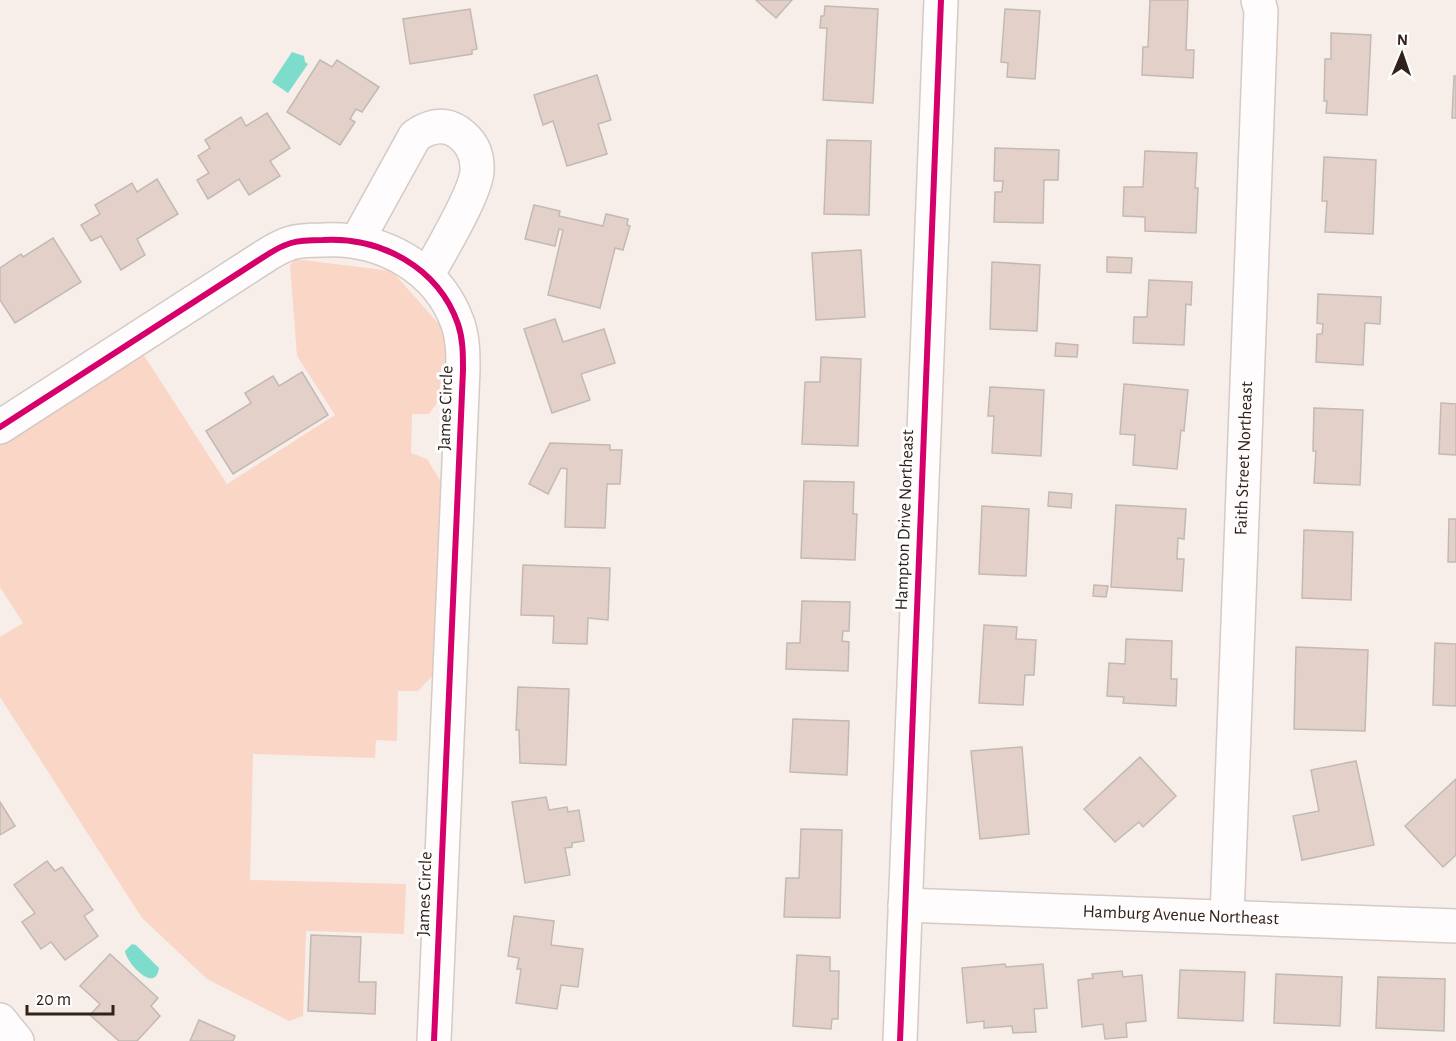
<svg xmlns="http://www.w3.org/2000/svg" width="1456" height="1041" font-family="'Alegreya Sans',sans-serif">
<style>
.green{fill:#fad6c6}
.water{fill:#7ddccc}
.building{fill:#e3d1c9;stroke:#c3b9b4;stroke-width:1.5}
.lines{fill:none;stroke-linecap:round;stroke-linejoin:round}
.minor-casing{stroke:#d5cac5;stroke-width:36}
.minor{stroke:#fefcfc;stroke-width:33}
.cycleway-casing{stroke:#fdfdfd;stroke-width:10}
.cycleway{stroke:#d6006c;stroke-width:6}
.labels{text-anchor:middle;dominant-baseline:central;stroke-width:6;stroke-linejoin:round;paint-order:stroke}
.street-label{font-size:18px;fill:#30221b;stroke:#fdfdfd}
</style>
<rect width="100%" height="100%" fill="#f7eeea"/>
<polygon class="green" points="295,259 392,271 444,330 448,388 429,414 412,414 411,453 427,459 443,485 435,673 418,691 398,691 397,741 376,740 375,758 253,754 250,880 406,884 404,934 306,931 303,1016 289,1021 207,979 142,918 0,697 0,637 23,623 0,587 0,430 136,343 227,484 335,415 297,356 290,265"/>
<g class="water">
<polygon points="292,52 304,56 305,62 308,64 288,93 272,82"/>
<path d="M132 944 136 945 159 968C155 995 126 962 125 951Z"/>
</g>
<g class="building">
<polygon points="756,0 792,0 776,18"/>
<polygon points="1150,0 1188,0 1186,50 1194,50 1193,78 1142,75 1143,47 1148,47"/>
<polygon points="825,6 878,9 873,103 823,100 827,28 820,28 821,16 824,16"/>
<polygon points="470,9 477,49 472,50 472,54 410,64 403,19"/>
<polygon points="1005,9 1040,11 1035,79 1007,77 1008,63 1001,62"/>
<polygon points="1331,33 1371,35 1367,115 1326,113 1327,101 1324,101 1325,59 1331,59"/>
<polygon points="320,60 332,67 337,60 379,87 362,112 356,109 350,119 355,122 340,145 287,112"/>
<polygon points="597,75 611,120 598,124 607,154 567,166 553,121 543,125 534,95"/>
<polygon points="1454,76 1456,76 1456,118 1452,118"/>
<polygon points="267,113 290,148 270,161 280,176 249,195 239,179 208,199 197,180 209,173 198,156 210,148 205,140 241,117 246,126"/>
<polygon points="827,140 871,141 869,215 824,214"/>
<polygon points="995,148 1059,150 1058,180 1044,180 1043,223 994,222 995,192 1002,192 1003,181 994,181"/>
<polygon points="1145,151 1197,153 1195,188 1198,188 1196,233 1145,231 1145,217 1123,216 1124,187 1143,187"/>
<polygon points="1324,157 1376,160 1373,234 1325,232 1327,201 1322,201"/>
<polygon points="157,179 178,214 137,239 145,255 121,270 101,236 91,241 81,225 100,214 95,205 132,183 137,192"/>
<polygon points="534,205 560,211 559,216 603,226 606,214 628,219 627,225 630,226 623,250 615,248 600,308 548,295 563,230 559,229 555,246 525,239"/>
<polygon points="53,238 81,282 15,323 0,300 0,268 21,254 23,257"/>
<polygon points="861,250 865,317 816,320 812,253"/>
<polygon points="1107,257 1132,258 1131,273 1107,272"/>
<polygon points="992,262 1040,265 1037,331 990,329"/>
<polygon points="1149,280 1192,282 1191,305 1186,304 1184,345 1133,343 1134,317 1147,317"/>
<polygon points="1318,294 1381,297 1380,324 1365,323 1363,365 1316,362 1317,334 1322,334 1323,324 1317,323"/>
<polygon points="555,319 563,342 604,329 615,363 581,374 590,400 552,413 524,329"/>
<polygon points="1056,343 1078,345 1077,357 1055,356"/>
<polygon points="821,357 861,359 858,446 802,444 805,382 820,382"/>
<polygon points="302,372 328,415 233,474 206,431 251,403 245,393 273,376 279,386"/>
<polygon points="1124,384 1188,390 1184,431 1181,430 1177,469 1133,465 1135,435 1120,434"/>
<polygon points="990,387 1044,390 1041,456 992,453 994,416 988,416"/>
<polygon points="1441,403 1456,404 1456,455 1439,454"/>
<polygon points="1314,408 1363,410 1360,485 1314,483 1316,451 1313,451"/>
<polygon points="550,443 610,445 610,450 622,450 620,484 607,484 605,528 565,527 567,469 561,468 548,494 529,484"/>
<polygon points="804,481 854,482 853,514 857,514 855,560 801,558"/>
<polygon points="1049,492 1072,494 1071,508 1048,506"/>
<polygon points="1116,505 1186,509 1184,539 1178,538 1177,559 1184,559 1182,591 1111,587"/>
<polygon points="982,506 1029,509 1026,576 979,574"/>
<polygon points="1449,519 1456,519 1456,562 1448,562"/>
<polygon points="1304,530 1353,532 1351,600 1302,598"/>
<polygon points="523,565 610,568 608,620 588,618 587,644 553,643 554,616 521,615"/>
<polygon points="1094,585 1108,586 1106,597 1093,596"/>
<polygon points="802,601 850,602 849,631 843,631 842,641 849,642 848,671 786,669 787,643 800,643"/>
<polygon points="984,625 1017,627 1016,639 1036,640 1034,675 1025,675 1023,705 979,703"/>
<polygon points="1126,639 1172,641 1171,679 1177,679 1176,706 1123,703 1124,697 1107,696 1109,663 1125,664"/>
<polygon points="1435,643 1456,644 1456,706 1433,705"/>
<polygon points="1296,647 1368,650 1365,731 1294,729"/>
<polygon points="518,687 569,689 566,765 520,763 519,730 516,730"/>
<polygon points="793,719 849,721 847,775 790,772"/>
<polygon points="1022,747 1029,834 980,839 971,751"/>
<polygon points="1140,757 1176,796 1143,827 1139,822 1115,842 1084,809"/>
<polygon points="1356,761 1374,845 1302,860 1293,816 1319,811 1311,770"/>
<polygon points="1456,779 1456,855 1443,867 1405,826"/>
<polygon points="546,797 549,810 567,807 568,812 579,810 584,841 572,843 572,847 565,848 570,875 525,883 512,802"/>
<polygon points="0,802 15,826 0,835"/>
<polygon points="801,829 842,830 840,918 784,917 786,878 799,878"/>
<polygon points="47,861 55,871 62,867 93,910 84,916 98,936 65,960 51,942 41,949 22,922 35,913 14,885"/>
<polygon points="514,916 554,921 551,945 583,949 578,987 561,985 557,1009 516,1003 521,969 517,969 519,958 508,956"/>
<polygon points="311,935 361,937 359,982 376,982 375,1014 308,1011"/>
<polygon points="110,954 158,998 151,1006 160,1016 137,1041 119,1041 90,1015 100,1004 80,986"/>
<polygon points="797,955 830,957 830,971 839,971 838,1019 832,1019 831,1029 793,1026"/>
<polygon points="1005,964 1006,967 1043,964 1047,1008 1034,1009 1036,1032 1013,1033 1012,1026 984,1028 984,1021 967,1023 962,968"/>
<polygon points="1180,970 1245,972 1243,1021 1178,1018"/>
<polygon points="1122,971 1123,977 1142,975 1146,1021 1126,1023 1127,1037 1105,1039 1103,1024 1082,1027 1078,980 1093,978 1092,974"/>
<polygon points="1276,974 1342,977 1340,1026 1274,1023"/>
<polygon points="1378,977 1445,979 1444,1031 1376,1028"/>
<polygon points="199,1020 235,1036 233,1041 190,1041"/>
</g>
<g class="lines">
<defs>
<g id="minor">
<path d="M357 241 415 136C428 127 443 122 458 132 471 141 478 154 477 171 476 193 439 254 427 276"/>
<path d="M0 427 262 258C271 252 281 246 291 243 301 240 313 240 323 240 381 237 438 267 458 324 463 339 463 354 463 370L434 1041"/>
<path id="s1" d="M905 905 1456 926"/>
<path id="s2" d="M1227 917 1261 11 1258 0"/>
<polyline points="0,1020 17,1041"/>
<polyline points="900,1041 941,0"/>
</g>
</defs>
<use href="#minor" class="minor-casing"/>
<use href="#minor" class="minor"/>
<defs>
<g id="cycleway">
<path d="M0 427 262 258C271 252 281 246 291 243 301 240 313 240 323 240 381 237 438 267 458 324 463 339 463 354 463 370L434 1041"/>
<polyline points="900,1041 941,0"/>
</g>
</defs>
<use href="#cycleway" class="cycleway-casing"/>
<use href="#cycleway" class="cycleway"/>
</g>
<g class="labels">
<g class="street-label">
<text transform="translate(446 408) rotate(-88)">James Circle</text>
<text stroke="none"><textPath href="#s2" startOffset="459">Faith Street Northeast</textPath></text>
<text transform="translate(905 520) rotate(-88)">Hampton Drive Northeast</text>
<text transform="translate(425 894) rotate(-88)">James Circle</text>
<text stroke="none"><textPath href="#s1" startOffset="276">Hamburg Avenue Northeast</textPath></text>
</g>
</g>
<g transform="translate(1402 54) rotate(2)" stroke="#fdfdfd" stroke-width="4.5" paint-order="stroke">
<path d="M0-4.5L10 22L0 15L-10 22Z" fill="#30221b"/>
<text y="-9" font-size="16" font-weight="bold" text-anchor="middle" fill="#30221b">N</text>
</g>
<path d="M27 1005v9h86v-9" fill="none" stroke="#30221b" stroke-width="3"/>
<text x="36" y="1005" font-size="18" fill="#30221b" stroke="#fdfdfd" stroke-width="4.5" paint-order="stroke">20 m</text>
</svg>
